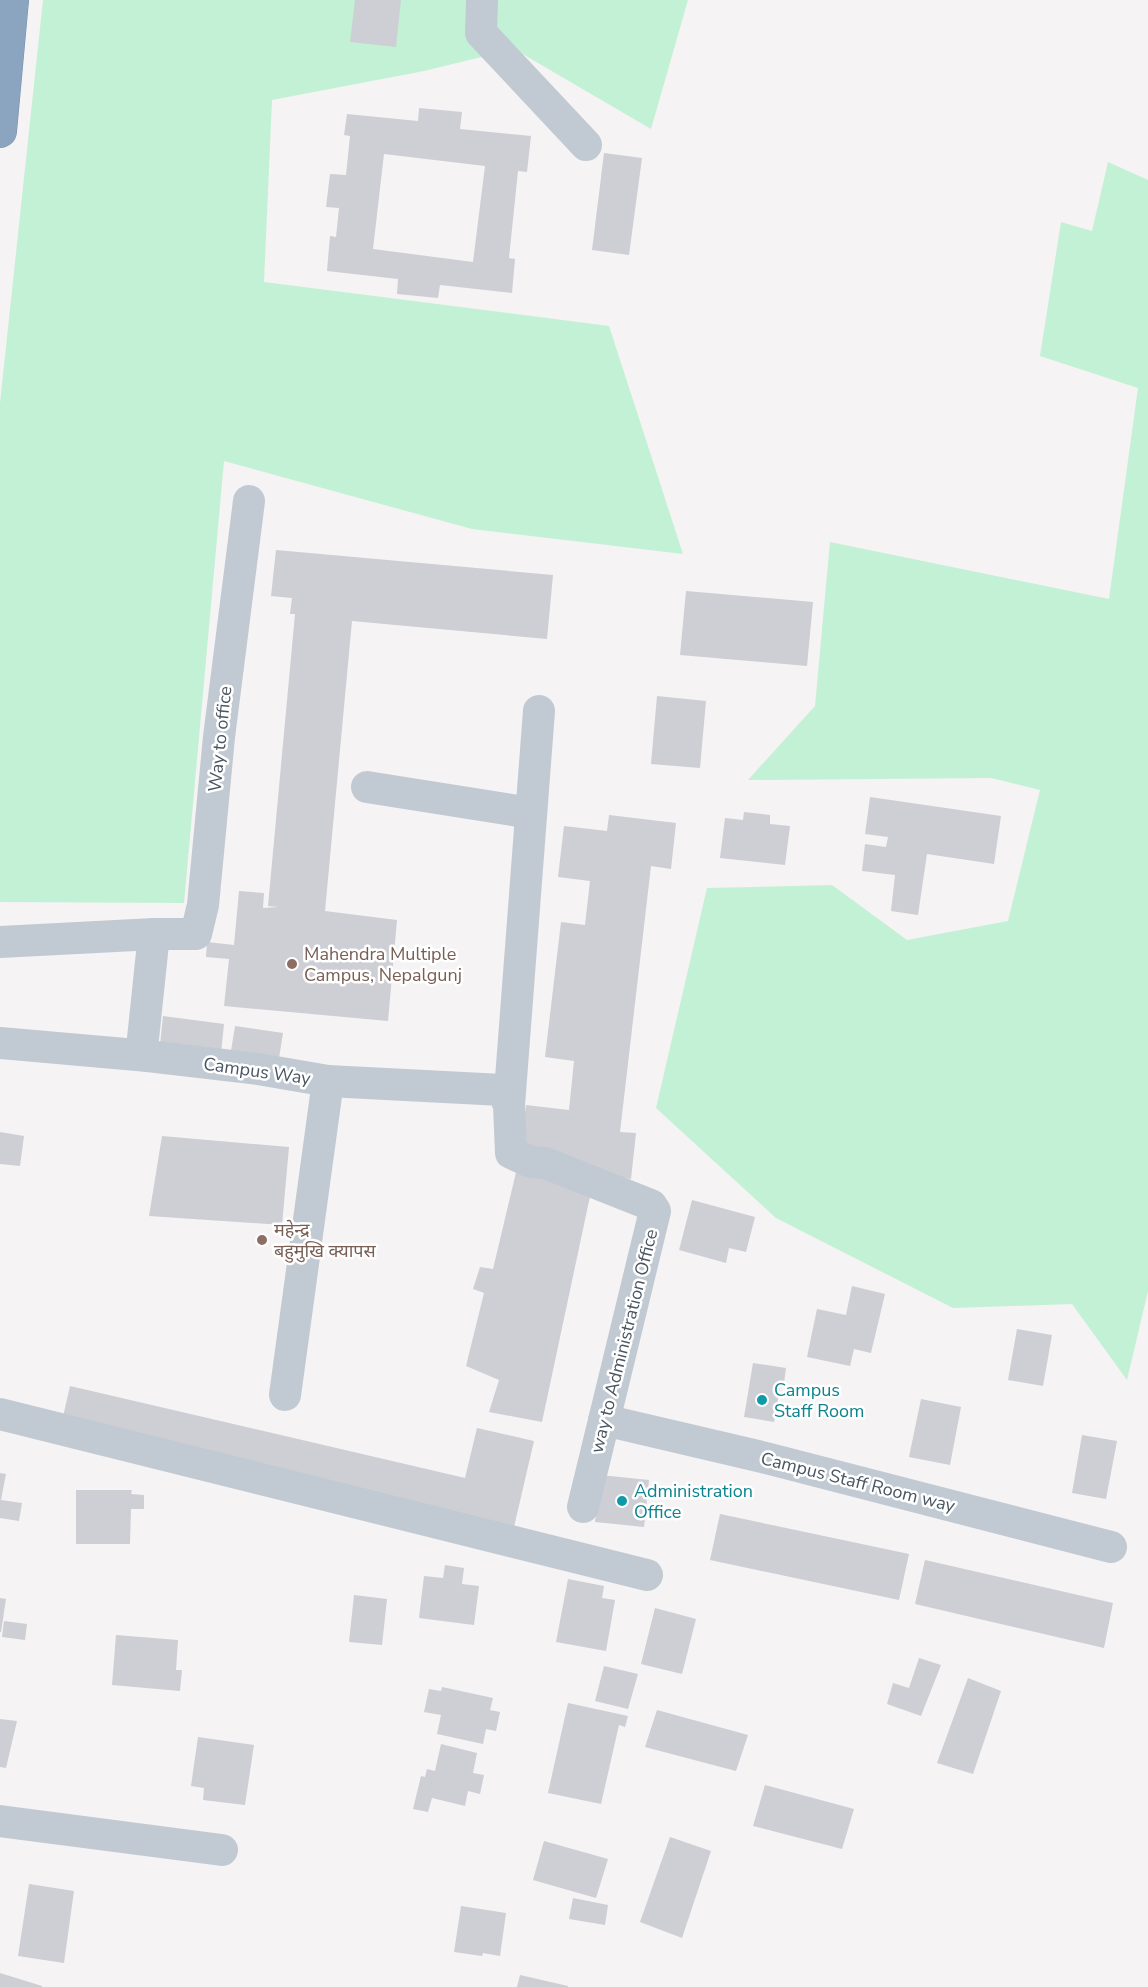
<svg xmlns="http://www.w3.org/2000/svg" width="1148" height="1987" font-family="'Nunito Sans','Noto Sans Devanagari',sans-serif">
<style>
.green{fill:#c3f1d5}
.building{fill:#cdcfd5;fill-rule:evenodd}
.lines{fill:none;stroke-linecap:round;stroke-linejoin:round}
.highway-casing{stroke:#7690ad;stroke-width:34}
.minor{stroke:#c1cad2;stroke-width:32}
.highway{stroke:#8ba5c1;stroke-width:33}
.education-dot{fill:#8d6e63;stroke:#fff;stroke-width:2}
.culture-dot{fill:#0f9aa8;stroke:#fff;stroke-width:2}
.labels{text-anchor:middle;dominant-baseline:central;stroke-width:5;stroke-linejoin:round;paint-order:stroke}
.street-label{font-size:18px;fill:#4a5661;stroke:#fff}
.education-label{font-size:18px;fill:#785e54;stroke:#fff;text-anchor:start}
.culture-label{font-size:18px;fill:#0d838f;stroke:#fff;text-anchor:start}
</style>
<rect width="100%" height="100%" fill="#f5f3f3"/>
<g class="green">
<polygon points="43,0 688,0 651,129 514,49 424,71 272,100 264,282 609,326 683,554 472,529 224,461 184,903 0,902 0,403"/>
<polygon points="1108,162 1148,180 1148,1291 1127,1380 1072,1304 953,1308 776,1218 656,1108 707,888 832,885 907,940 1008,921 1040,790 991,778 748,780 815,706 830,542 1109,599 1138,388 1040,356 1061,222 1092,231"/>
</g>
<g class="building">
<polygon points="355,0 401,0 396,47 350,42"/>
<path d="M419 108 462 112 460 129 531 136 527 172 518 171 509 258 515 259 512 293 440 285 438 298 397 294 398 279 327 271 330 236 336 237 339 208 326 207 330 174 346 175 350 136 344 135 347 114 418 121ZM384 154 485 166 473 262 373 249Z"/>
<polygon points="604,153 642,158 629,255 592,250"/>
<polygon points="276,550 553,575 547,639 352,621 325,911 397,920 388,1021 224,1006 229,959 206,957 207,942 234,945 239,891 264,893 263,908 278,907 268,906 295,614 290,614 292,598 271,596"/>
<polygon points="686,591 813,602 807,666 680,655"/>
<polygon points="657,696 706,701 700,768 651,764"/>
<polygon points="870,797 1001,816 994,864 927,854 918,915 891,911 895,875 862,871 865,844 886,847 888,837 865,834"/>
<polygon points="744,812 770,815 770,824 790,826 785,865 720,858 725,818 743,820"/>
<polygon points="609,815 676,823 671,869 651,866 620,1132 636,1133 631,1179 566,1171 521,1150 526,1105 569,1110 574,1061 545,1057 561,922 585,925 590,881 558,877 564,826 607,831"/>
<polygon points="163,1016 224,1024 221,1053 160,1045"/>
<polygon points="235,1026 283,1033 279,1058 231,1051"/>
<polygon points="0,1132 24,1136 20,1166 0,1164"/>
<polygon points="162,1136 289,1147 282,1225 149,1216"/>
<polygon points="517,1168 592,1187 542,1422 489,1412 499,1380 466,1366 484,1293 473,1289 480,1267 493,1269"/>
<polygon points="692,1200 755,1217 746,1252 729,1248 726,1263 679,1250"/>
<polygon points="852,1286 885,1294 871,1353 854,1349 850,1366 807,1357 817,1309 846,1315"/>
<polygon points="1017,1329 1052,1335 1043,1386 1008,1380"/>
<polygon points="753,1363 786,1368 784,1383 781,1382 774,1422 744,1417"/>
<polygon points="70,1386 465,1478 477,1428 534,1441 514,1527 62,1421"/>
<polygon points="921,1399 961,1407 950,1465 909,1457"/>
<polygon points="1082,1435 1117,1441 1106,1499 1072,1493"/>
<polygon points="0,1473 6,1474 1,1500 22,1503 19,1521 0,1518"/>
<polygon points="600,1475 649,1480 644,1527 595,1522"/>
<polygon points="76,1490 132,1490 131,1494 144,1495 144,1509 131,1509 130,1544 76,1544"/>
<polygon points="720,1514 909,1554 899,1600 710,1560"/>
<polygon points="925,1560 1113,1603 1104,1648 915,1604"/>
<polygon points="445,1565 464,1568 462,1584 479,1586 474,1625 419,1618 424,1576 443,1578"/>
<polygon points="568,1579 604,1586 602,1598 615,1600 606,1651 556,1642"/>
<polygon points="354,1595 387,1599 382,1645 349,1642"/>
<polygon points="0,1598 6,1599 1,1632 0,1632"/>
<polygon points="655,1608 696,1619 682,1674 641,1664"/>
<polygon points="4,1621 27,1624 25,1640 2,1637"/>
<polygon points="116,1635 178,1640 176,1670 182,1670 180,1691 112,1685"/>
<polygon points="919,1658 941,1665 921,1716 887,1704 893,1683 909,1688"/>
<polygon points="604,1666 638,1674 628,1709 595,1701"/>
<polygon points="968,1678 1001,1691 973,1774 937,1763"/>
<polygon points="442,1687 493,1698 490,1710 500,1712 496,1731 486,1729 483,1744 437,1734 441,1715 424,1712 429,1689 441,1691"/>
<polygon points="568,1703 628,1716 625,1727 619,1725 601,1804 548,1793"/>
<polygon points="657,1710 748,1735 736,1771 645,1747"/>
<polygon points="0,1719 17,1721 6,1768 0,1767"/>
<polygon points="198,1737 254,1745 245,1805 203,1800 204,1788 191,1786"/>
<polygon points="441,1744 477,1753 473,1773 484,1775 480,1794 468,1791 465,1806 432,1798 428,1812 413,1809 421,1776 425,1777 427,1769 435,1771"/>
<polygon points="765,1785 854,1809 842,1849 753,1826"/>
<polygon points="670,1837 711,1851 682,1938 640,1922"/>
<polygon points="544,1841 608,1859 596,1898 533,1880"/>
<polygon points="29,1884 74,1891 64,1963 18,1956"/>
<polygon points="573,1898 608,1905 605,1925 569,1919"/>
<polygon points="461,1906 506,1913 500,1956 483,1953 482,1956 454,1952"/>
<polygon points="0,1973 42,1986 42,1987 0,1987"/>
<polygon points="520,1975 568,1986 568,1987 517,1987"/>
</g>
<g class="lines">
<defs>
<polyline id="highway" points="0,131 12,0"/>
</defs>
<use href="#highway" class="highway-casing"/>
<g class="minor">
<polyline points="482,0 481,33 586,145"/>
<polyline points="367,787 531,813"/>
<polyline points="154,934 196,934 203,905 219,737 249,501"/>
<polyline points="0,942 154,934 142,1048 143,1053 148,1056 258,1069 328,1081 285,1395"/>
<polyline points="0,1043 148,1056"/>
<polyline points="328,1081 502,1090 509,1105 511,1153 531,1162 545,1163 651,1205 655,1211 583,1507"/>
<polyline points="509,1105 539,711"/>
<polyline points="0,1414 647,1575"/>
<polyline points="604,1420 766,1458 1111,1547"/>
<polyline points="0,1821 222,1850"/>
</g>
<use href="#highway" class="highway"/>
</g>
<g class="education-dot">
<circle cx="292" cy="964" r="6"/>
<circle cx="262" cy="1240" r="6"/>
</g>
<g class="culture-dot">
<circle cx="762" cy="1400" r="6"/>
<circle cx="622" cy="1501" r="6"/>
</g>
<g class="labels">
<g class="street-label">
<text transform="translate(220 739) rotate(-84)">Way to office</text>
<text transform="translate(257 1071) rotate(8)">Campus Way</text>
<text transform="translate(624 1341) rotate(-76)">way to Administration Office</text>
<text transform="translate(858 1482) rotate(14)">Campus Staff Room way</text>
</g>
<g class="education-label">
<text x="304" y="954">Mahendra Multiple<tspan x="304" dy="21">Campus, Nepalgunj</tspan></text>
<text x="274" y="1230">महेन्द्र<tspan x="274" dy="21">बहुमुखि क्यापस</tspan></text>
</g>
<g class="culture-label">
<text x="774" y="1390">Campus<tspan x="774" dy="21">Staff Room</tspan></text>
<text x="634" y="1491">Administration<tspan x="634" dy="21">Office</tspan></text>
</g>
</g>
</svg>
